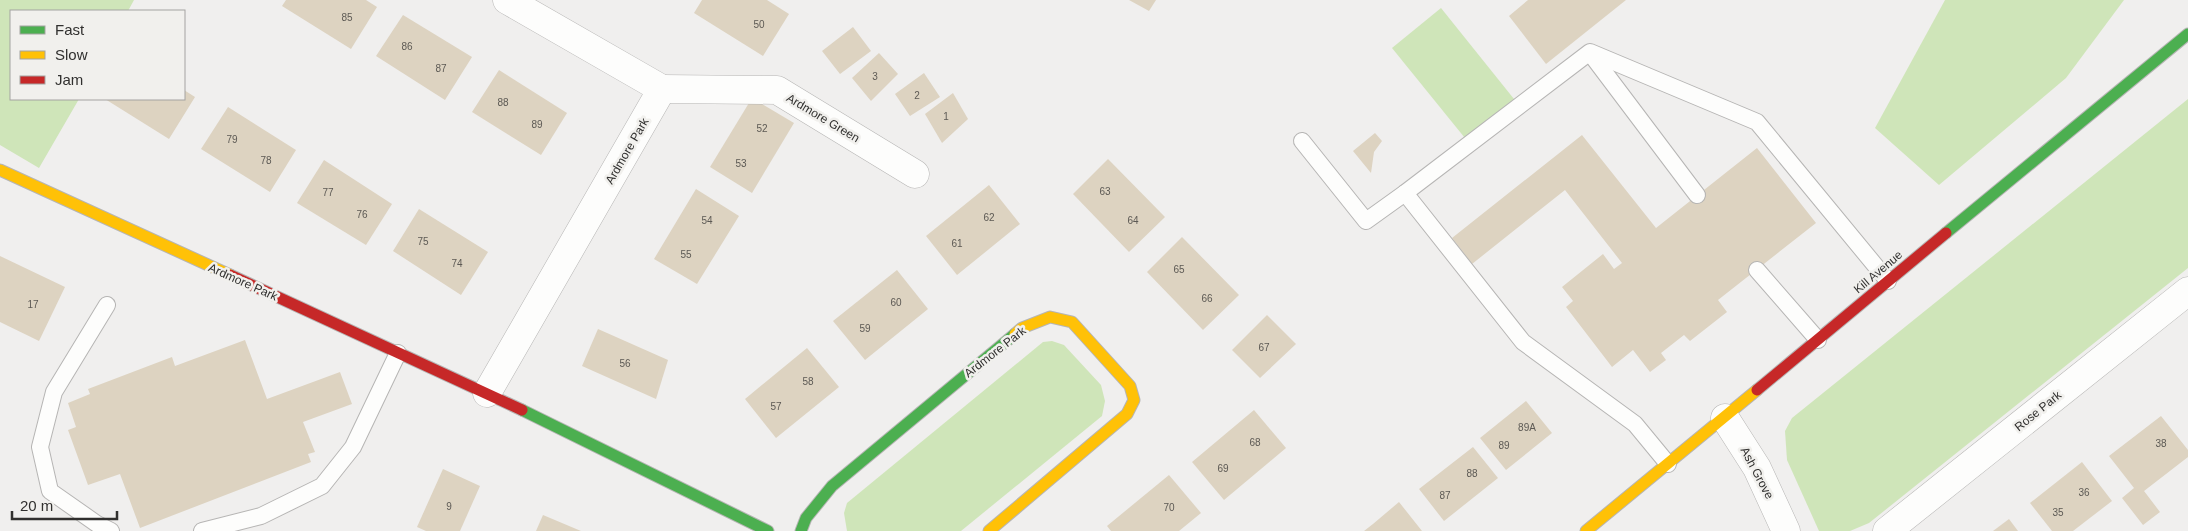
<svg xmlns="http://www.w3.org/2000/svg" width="2188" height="531" font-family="Helvetica,sans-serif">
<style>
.green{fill:#cfe5b9}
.building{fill:#ddd3c1}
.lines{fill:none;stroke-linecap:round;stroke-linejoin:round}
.lane-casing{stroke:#b6b5b4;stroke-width:18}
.street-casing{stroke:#b6b5b4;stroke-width:29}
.fast-casing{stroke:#b6b5b4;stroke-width:13}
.slow-casing{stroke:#b6b5b4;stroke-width:13}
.jam-casing{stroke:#b6b5b4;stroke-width:13}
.lane{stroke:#fdfdfc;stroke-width:16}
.street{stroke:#fdfdfc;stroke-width:28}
.fast{stroke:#4caf50;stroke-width:11}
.slow{stroke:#ffc107;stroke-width:11}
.jam{stroke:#c62828;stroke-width:11}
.labels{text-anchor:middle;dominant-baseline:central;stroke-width:5;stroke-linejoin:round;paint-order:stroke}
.number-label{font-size:10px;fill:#5c5954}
.street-label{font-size:12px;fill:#31302f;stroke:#f1f0ed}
</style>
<rect width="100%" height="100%" fill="#f0efee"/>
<g class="green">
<polygon points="0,0 134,0 128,11 11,11 11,99 79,99 39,168 0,145"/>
<polygon points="1945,0 2124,0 2066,78 1939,185 1875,128"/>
<polygon points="1441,8 1522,109 1473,148 1392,48"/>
<polygon points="2188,99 2188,268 1869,523 1850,531 1819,531 1787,460 1785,431 1792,418"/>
<polygon points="1052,341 1064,345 1101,385 1105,401 1102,416 961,531 847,531 844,513 847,503 1043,342"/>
</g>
<g class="building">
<polygon points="286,0 366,0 377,7 351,49 282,6"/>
<polygon points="702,0 767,0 789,14 763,56 694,13"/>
<polygon points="1129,0 1156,0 1149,11"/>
<polygon points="1528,0 1626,0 1546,64 1509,16"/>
<polygon points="403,15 472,57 445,100 376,56"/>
<polygon points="853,27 871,51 840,74 822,51"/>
<polygon points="879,53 898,74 871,101 852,78"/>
<polygon points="499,70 567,113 541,155 472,112"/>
<polygon points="924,73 940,97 910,116 895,94"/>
<polygon points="184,90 195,97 169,139 105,99 184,99"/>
<polygon points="953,93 968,119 942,143 925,114"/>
<polygon points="752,98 794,123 752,193 710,167"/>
<polygon points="228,107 296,150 270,192 201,149"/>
<polygon points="1375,133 1382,141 1374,152 1371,173 1353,151"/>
<polygon points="1582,135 1656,228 1757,148 1816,223 1718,300 1727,312 1690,341 1684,335 1661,353 1666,360 1650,372 1633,350 1612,367 1566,307 1573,301 1562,287 1603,254 1614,269 1622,263 1565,190 1472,264 1452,238"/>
<polygon points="1108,159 1165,217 1129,252 1073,194"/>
<polygon points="324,160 392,204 366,245 297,203"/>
<polygon points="989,185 1020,224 957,275 926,236"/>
<polygon points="696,189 739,216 697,284 654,259"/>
<polygon points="419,209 488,252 461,295 393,251"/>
<polygon points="1182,237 1239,295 1203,330 1147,272"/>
<polygon points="0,256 65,287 39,341 0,322"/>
<polygon points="897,270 928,309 865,360 833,321"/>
<polygon points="1267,315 1296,344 1260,378 1232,350"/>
<polygon points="598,329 668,360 656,399 582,366"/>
<polygon points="245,340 267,399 340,372 352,404 303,422 315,452 308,454 311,462 140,528 120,474 88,485 68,430 76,427 68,403 90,394 88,389 172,357 175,366"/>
<polygon points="807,348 839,387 776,438 745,399"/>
<polygon points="1526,401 1552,433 1506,470 1480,438"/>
<polygon points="1254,410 1286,448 1224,500 1192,462"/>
<polygon points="2161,416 2188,450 2188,457 2144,491 2160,512 2143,525 2122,498 2134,488 2109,456"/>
<polygon points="1473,447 1498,478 1444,521 1419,489"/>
<polygon points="2082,462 2112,501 2073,531 2052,531 2030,503"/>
<polygon points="443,469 480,486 460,531 426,531 417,527"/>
<polygon points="1169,475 1201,513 1179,531 1111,531 1107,526"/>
<polygon points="1399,502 1422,531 1364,531 1373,524"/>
<polygon points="543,515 581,531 536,531"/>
<polygon points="2009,519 2018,531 1993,531"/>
</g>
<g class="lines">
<defs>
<g id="lane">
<polyline points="1590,53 1697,195"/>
<polyline points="1302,141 1366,221 1405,193"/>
<polyline points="1757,270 1818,340"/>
<polyline points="107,305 54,392 40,447 50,491 97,524 111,531"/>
<polyline points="1668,464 1635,424 1523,342 1405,193 1590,52 1757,122 1888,281"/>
<polyline points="202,531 261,516 322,486 353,447 398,353"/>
</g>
<g id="street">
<polyline points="662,89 777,90 915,174"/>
<polyline points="487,393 662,89 507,0"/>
<polyline points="1725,418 1757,468 1786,531"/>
<polyline points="1887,531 2188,291"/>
</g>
<g id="fast">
<polyline points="1946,233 2188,34"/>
<polyline points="522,410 768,531"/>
<polyline points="801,531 806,518 832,486 1015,334"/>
</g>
<g id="slow">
<polyline points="0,170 230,275"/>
<polyline points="989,531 1127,414 1134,400 1130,386 1072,322 1050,317 1022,328 1015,334"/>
<polyline points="1586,531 1757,390"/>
</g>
<g id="jam">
<polyline points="230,275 522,410"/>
<polyline points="1757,390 1946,233"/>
</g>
</defs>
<use href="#lane" class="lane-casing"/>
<use href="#street" class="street-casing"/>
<use href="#fast" class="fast-casing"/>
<use href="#slow" class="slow-casing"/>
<use href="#jam" class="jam-casing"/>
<use href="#lane" class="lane"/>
<use href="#street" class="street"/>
<use href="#fast" class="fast"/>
<use href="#slow" class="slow"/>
<use href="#jam" class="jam"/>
</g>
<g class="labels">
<g class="number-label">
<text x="347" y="17">85</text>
<text x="759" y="24">50</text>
<text x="407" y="46">86</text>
<text x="441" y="68">87</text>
<text x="875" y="76">3</text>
<text x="917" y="95">2</text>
<text x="503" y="102">88</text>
<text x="946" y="116">1</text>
<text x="537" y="124">89</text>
<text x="762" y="128">52</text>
<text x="232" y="139">79</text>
<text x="266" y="160">78</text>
<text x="741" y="163">53</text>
<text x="1105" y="191">63</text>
<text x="328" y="192">77</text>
<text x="362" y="214">76</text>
<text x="989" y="217">62</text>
<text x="707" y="220">54</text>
<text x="1133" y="220">64</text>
<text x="423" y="241">75</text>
<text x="957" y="243">61</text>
<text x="686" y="254">55</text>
<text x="457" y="263">74</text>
<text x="1179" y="269">65</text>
<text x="1207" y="298">66</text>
<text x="896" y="302">60</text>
<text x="33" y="304">17</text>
<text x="865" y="328">59</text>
<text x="1264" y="347">67</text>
<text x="625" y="363">56</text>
<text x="808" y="381">58</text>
<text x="776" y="406">57</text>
<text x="1527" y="427">89A</text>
<text x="1255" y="442">68</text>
<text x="2161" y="443">38</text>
<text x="1504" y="445">89</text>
<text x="1223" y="468">69</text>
<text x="1472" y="473">88</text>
<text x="2084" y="492">36</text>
<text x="1445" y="495">87</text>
<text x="449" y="506">9</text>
<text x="1169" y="507">70</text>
<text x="2058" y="512">35</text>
</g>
<g class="street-label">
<text transform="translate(823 118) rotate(31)">Ardmore Green</text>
<text transform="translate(627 151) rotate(-60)">Ardmore Park</text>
<text transform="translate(1878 272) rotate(-40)">Kill Avenue</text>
<text transform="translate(243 282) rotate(24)">Ardmore Park</text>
<text transform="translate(995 352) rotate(-38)">Ardmore Park</text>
<text transform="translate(2038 411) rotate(-39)">Rose Park</text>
<text transform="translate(1757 473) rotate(62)">Ash Grove</text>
</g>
</g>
<rect x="10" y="10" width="175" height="90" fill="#f1f0ed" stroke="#a4a3a1"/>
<rect x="20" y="26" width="25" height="8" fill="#4caf50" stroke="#a4a3a1"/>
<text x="55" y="35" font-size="15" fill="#31302f">Fast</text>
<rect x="20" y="51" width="25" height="8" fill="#ffc107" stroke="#a4a3a1"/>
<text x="55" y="60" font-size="15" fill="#31302f">Slow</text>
<rect x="20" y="76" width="25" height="8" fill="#c62828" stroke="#a4a3a1"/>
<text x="55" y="85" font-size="15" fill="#31302f">Jam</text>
<path d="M12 511v8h105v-8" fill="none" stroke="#31302f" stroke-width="2.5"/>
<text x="20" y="511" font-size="15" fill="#31302f" stroke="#f1f0ed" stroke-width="4" paint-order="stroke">20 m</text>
</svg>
